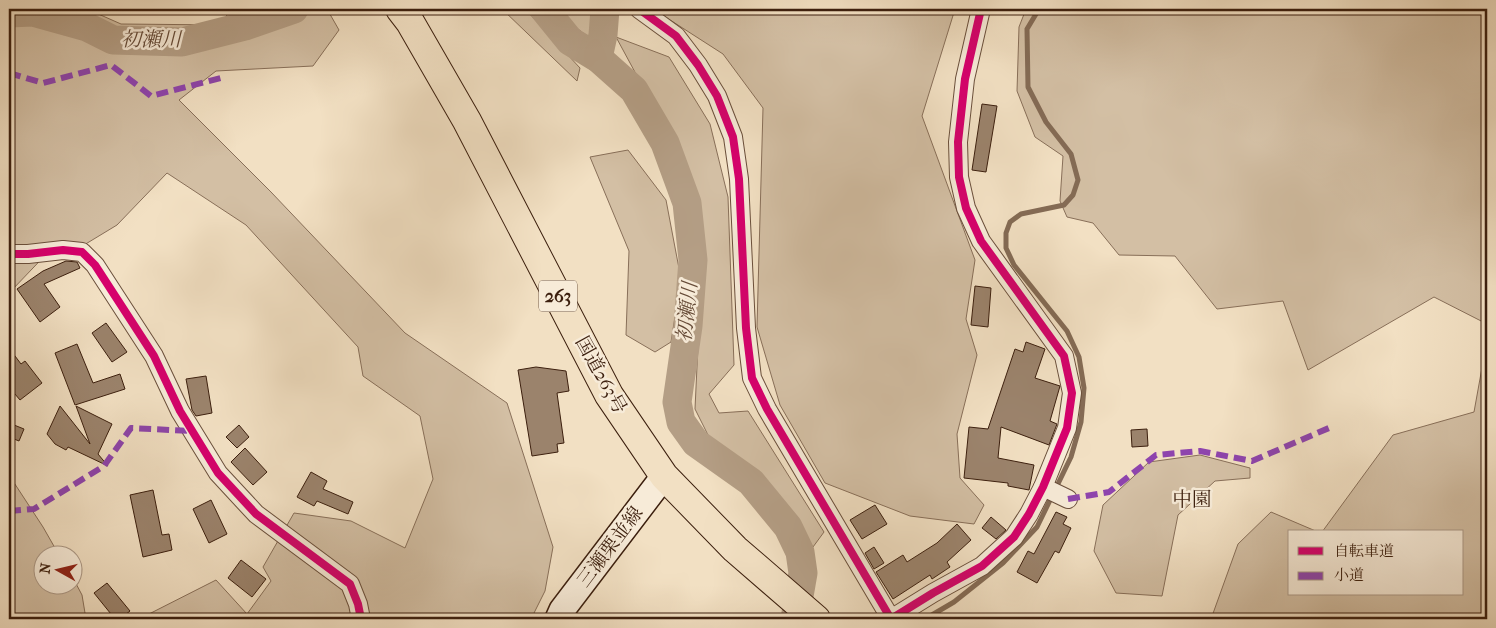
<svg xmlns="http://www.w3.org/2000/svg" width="1496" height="628" font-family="'IM FELL French Canon','Noto Serif JP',serif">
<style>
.green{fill:#d3bfa4;stroke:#886f59}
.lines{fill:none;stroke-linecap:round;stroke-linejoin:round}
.stream{stroke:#846b55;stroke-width:5}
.river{stroke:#b49e85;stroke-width:29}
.building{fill:#9b836c;stroke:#3c1f0e}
.minor-casing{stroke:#6a4f3b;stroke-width:20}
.secondary-casing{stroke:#3c1f0e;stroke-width:28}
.trunk-casing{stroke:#3c1f0e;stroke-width:30}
.minor{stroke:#f7ebd8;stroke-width:18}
.secondary{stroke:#f7ebd8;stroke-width:25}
.trunk{stroke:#f2e0c3;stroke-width:28}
.quiet{stroke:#8e44ad;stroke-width:6;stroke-dasharray:12 6;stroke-linecap:butt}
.cycleway-casing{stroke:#f7ebd8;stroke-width:11}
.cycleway{stroke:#d6006c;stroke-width:8}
.labels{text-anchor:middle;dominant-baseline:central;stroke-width:5;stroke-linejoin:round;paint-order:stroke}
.shield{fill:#f7ebd8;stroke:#745c4b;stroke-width:1}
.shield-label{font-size:18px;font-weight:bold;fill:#3c1f0e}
.street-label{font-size:19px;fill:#3c1f0e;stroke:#f7ebd8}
.water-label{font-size:20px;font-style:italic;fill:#664b38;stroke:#f7ebd8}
.neighbourhood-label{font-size:20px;fill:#3c1f0e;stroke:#f7ebd8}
</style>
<rect width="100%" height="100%" fill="#f2e0c3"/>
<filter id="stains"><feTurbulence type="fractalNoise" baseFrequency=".004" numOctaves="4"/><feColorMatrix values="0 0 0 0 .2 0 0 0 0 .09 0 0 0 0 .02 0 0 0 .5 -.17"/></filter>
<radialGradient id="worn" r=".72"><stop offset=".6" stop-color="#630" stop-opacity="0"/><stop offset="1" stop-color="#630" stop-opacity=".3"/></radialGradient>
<g class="green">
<polygon points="9,9 87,9 121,24 226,25 227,9 253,9 254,12 265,9 327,9 339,30 313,66 216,71 179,100 271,192 405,333 507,403 553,547 545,591 531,619 149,619 147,615 216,580 247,614 271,581 263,567 294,513 351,521 405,548 433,479 420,416 363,376 358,347 246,225 167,173 117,225 84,245 55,245 11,291 9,290"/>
<polygon points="502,9 521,9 527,11 580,68 577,81"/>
<polygon points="553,9 592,9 593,41"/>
<polygon points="653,9 955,9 922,116 975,260 966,319 977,355 957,434 960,478 984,505 974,524 910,516 825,483 780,405 757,327 763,108 723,54"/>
<polygon points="1026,9 1487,9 1487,324 1434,297 1308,370 1283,301 1217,309 1175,256 1119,255 1093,223 1067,217 1060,201 1063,156 1035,137 1017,91 1019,27"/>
<polygon points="616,37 669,57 710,124 728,197 734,365 709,394 719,413 748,411 824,532 813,547 761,477 711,441 695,409 702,259 684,163"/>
<polygon points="628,150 666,200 681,279 671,342 655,352 626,335 629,251 590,157"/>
<polygon points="1487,340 1487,619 1211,619 1238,544 1271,512 1318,532 1290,532 1290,594 1462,594 1462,532 1322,532 1393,435 1474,412"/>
<polygon points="1200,455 1250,468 1250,478 1215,481 1178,515 1162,596 1116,593 1094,551 1103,505 1149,462"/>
<polygon points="9,475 43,527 59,555 42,556 42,586 72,586 73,578 82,595 86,619 9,619"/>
</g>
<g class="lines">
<polyline class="stream" points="925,619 954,602 1003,563 1037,527 1071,457 1081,422 1084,388 1079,357 1067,331 1014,265 1006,248 1006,233 1010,222 1021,214 1064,205 1073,195 1078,180 1071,154 1046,122 1028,87 1027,29 1039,9"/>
<g class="river">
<polyline points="544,9 570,41 598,58 634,90 665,143 687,203 693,260 688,326 677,402 681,422 696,443 751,482 788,527 800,552 803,573 795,619"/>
<polyline points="9,13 33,12 87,27 113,40 182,42 245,26 294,9"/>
<polyline points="598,58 603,35 605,9"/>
</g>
</g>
<g class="building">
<polygon points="982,104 997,106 986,172 972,170"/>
<polygon points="66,261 77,262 80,268 44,284 60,307 40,322 17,289 43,271"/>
<polygon points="975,286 991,288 988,327 971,325"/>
<polygon points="106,323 127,352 112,362 92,333"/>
<polygon points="1026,342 1045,349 1035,378 1060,386 1050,421 1057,424 1049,445 1001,427 998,458 1034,465 1029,490 1008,486 1008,483 964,478 969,427 988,429 1015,349 1023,352"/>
<polygon points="77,344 93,383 120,374 125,389 75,405 55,353"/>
<polygon points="9,348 21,364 25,361 42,383 20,400 9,387"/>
<polygon points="536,367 566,371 569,391 557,393 564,443 557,444 558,452 532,456 518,370"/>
<polygon points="206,376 212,413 196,416 192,410 186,379"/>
<polygon points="60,406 90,444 76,406 112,424 98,454 108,466 68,447 66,450 55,444 47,434"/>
<polygon points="9,423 24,429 19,441 9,437"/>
<polygon points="239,425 249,437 237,448 226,437"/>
<polygon points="1147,429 1148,446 1132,447 1131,430"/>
<polygon points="245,448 267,472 253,485 231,462"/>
<polygon points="311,472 327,481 323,489 353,502 348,514 317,501 314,506 297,497"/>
<polygon points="153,490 162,535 169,534 172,550 143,557 130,495"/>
<polygon points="211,500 227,534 209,543 193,509"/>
<polygon points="875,505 887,524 862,539 850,520"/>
<polygon points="1056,512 1067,517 1063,524 1071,528 1059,553 1055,551 1037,583 1017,572 1028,551 1034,554"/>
<polygon points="991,517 1006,530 996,539 982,528"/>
<polygon points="957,524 971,540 947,562 950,567 932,579 930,575 893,599 876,572 903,555 907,562 937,543"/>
<polygon points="874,547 884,563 874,569 865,553"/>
<polygon points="241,560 266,579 252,597 228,578"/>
<polygon points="107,583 130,611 120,619 115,619 94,593"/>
</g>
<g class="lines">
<defs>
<g id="minor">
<polyline points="639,9 676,36 698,65 717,96 733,137 739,179 746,328 752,378 767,409 891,619"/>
<polyline points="9,254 28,254 63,250 82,252 95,265 154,356 180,411 218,473 256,514 350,584 358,604 361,619"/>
<polyline points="1043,487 1068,499"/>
<polyline points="891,619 933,593 982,566 1014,537 1029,514 1043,487 1067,428 1072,393 1064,356 981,241 966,208 959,177 958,142 965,79 981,9"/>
</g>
<polyline id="secondary" points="558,619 562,610 664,476"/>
<polyline id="trunk" points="400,9 410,22 467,121 609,395 664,476 735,549 816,619"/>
</defs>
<use href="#minor" class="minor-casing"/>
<use href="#secondary" class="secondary-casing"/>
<use href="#trunk" class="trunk-casing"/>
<use href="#minor" class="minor"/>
<use href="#secondary" class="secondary"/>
<use href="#trunk" class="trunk"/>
<g class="quiet">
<polyline points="9,73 43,83 111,65 151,96 221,78"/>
<polyline points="1068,499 1109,492 1156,455 1200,451 1252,461 1329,428"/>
<polyline points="9,511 34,509 104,466 131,428 191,431"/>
</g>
<defs>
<g id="cycleway">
<polyline points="639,9 676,36 698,65 717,96 733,137 739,179 746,328 752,378 767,409 891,619"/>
<polyline points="9,254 28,254 63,250 82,252 95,265 154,356 180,411 218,473 256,514 350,584 358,604 361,619"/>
<polyline points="891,619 933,593 982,566 1014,537 1029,514 1043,487 1067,428 1072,393 1064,356 981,241 966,208 959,177 958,142 965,79 981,9"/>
</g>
</defs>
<use href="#cycleway" class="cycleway-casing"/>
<use href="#cycleway" class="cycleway"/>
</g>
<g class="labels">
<rect class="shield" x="539" y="280.5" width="38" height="31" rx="4"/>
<g class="shield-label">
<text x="558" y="296">263</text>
</g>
<g class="street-label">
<text transform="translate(601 375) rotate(61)">国道263号</text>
<text transform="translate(610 547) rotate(-53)">三瀬栗並線</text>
</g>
<g class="water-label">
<text x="151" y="39">初瀬川</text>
<text transform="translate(687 312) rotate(-84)">初瀬川</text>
</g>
<g class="neighbourhood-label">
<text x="1192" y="499">中園</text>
</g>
</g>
<rect width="1496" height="628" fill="none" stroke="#f2e0c3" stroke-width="30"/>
<rect x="10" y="10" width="1476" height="608" fill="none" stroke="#3c1f0e" stroke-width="2.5"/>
<rect x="15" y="15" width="1466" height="598" fill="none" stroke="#3c1f0e"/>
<rect x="1288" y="530" width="175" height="65" fill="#f7ebd8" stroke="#ac9987"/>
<rect x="1298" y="547" width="25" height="8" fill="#d6006c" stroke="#ac9987"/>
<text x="1334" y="556" font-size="15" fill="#3c1f0e">自転車道</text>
<rect x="1298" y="572" width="25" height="8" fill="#8e44ad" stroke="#ac9987"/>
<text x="1334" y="580" font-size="15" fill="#3c1f0e">小道</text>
<g transform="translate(58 570) rotate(278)"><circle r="24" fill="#f7ebd8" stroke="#ac9987"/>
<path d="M0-4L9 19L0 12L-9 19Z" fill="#8f2418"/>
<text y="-8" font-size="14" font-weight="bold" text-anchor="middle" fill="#3c1f0e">N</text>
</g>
<rect width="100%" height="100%" filter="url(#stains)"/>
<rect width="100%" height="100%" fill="url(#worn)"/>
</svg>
